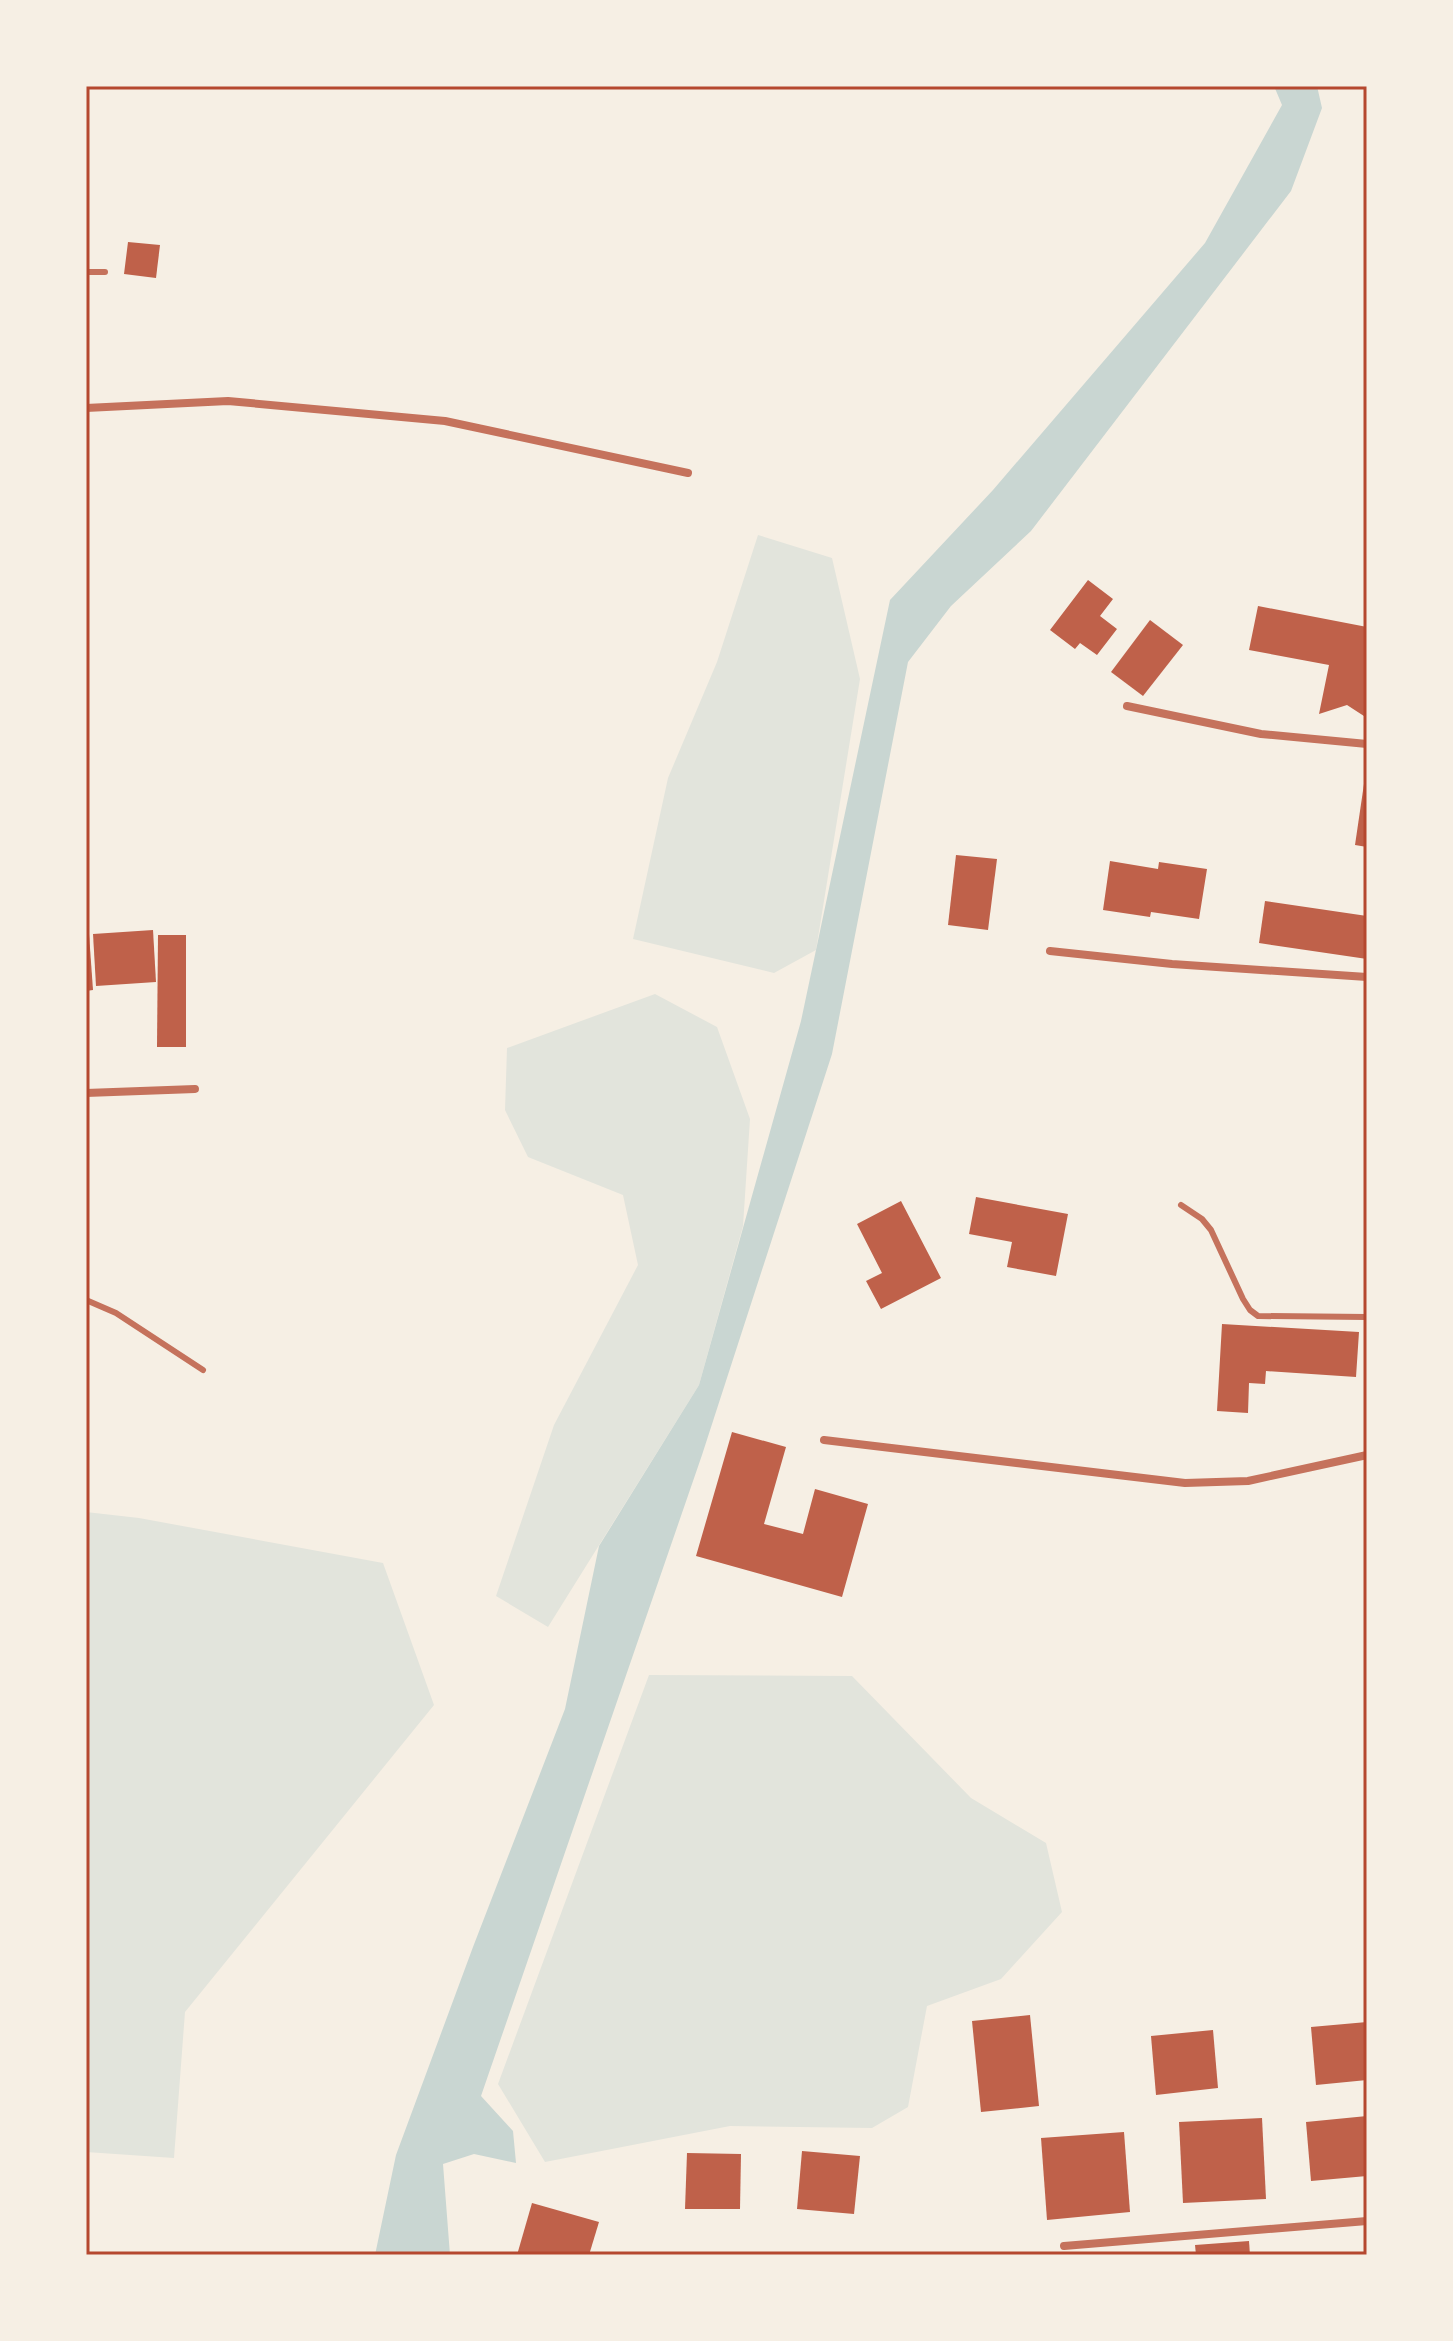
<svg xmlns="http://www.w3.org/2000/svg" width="1453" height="2341" font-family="'Open Sans',sans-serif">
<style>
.green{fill:#e2e4dc}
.water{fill:#c9d6d2}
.building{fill:#bf614a}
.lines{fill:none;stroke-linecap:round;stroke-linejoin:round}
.service{stroke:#c5725c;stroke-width:6}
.minor{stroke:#c5725c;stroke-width:8}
.neatline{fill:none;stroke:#b5482f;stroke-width:3}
</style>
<rect width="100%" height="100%" fill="#f6efe4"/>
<g class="green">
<polygon points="758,535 832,558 860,679 816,950 774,973 633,939 668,778 717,662"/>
<polygon points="655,994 717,1027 750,1119 743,1226 699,1385 548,1627 496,1596 554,1425 638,1265 623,1195 528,1157 505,1110 507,1048"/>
<polygon points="86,1512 139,1518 383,1563 434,1705 185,2012 174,2158 86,2152"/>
<polygon points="649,1675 852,1676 971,1798 1046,1843 1062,1912 1001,1979 927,2006 908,2107 872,2128 730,2126 545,2162 498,2084"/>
</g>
<polygon class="water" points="1274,86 1317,86 1322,108 1291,191 1031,531 951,606 908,662 832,1054 702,1455 481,2096 513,2131 516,2163 474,2154 443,2164 450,2255 375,2255 396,2155 473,1947 565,1709 599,1546 699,1385 801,1021 890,600 993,490 1205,243 1282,105"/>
<g class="building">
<polygon points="128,242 160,245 156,278 124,274"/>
<polygon points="1088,580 1113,599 1100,616 1117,629 1097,655 1080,643 1075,649 1050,630"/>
<polygon points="1258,606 1367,627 1367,718 1347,705 1319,714 1329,665 1249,650"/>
<polygon points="1150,620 1183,645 1143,696 1111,672"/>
<polygon points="1365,777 1367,777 1367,847 1355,845"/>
<polygon points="956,855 997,859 988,930 948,925"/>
<polygon points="1110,861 1158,869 1159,862 1207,869 1199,919 1151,912 1150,917 1103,910"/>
<polygon points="1265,901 1367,916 1367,959 1259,943"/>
<polygon points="153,930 156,982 96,986 93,934"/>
<polygon points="86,934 89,934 93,990 86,991"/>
<polygon points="158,935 186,935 186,1047 157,1047"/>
<polygon points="976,1197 1068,1214 1056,1276 1007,1267 1012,1242 969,1234"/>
<polygon points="901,1201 941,1278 881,1309 866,1281 882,1273 857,1224"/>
<polygon points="1222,1324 1359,1332 1356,1377 1266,1371 1265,1384 1249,1383 1248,1413 1217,1411"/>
<polygon points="732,1432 786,1447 764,1524 803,1534 815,1489 868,1504 842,1597 696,1556"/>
<polygon points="1030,2015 1039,2106 981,2112 972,2021"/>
<polygon points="1367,2022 1367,2080 1316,2085 1311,2027"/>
<polygon points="1213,2030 1218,2088 1156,2095 1151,2036"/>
<polygon points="1367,2116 1367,2176 1311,2181 1306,2122"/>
<polygon points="1262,2118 1266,2199 1183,2203 1179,2122"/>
<polygon points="1124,2132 1130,2212 1047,2220 1041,2138"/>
<polygon points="802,2151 860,2156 854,2214 797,2209"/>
<polygon points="687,2153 741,2154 740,2209 685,2209"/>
<polygon points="532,2203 599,2222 589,2255 517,2255"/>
<polygon points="1249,2241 1250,2255 1196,2255 1195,2245"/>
</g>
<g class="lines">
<g class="service">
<polyline points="86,272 105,272"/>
<polyline points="1181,1205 1202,1219 1211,1230 1243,1299 1250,1310 1258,1316 1367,1317"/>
<polyline points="86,1300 116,1313 203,1370"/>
</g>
<g class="minor">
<polyline points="86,408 228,401 445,421 688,473"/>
<polyline points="1127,706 1261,734 1367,744"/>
<polyline points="1050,951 1172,964 1367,977"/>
<polyline points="86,1093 195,1089"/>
<polyline points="824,1440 1185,1483 1248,1481 1367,1455"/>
<polyline points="1064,2246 1367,2221"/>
</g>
</g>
<rect width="1453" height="2341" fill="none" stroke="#f6efe4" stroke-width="176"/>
<rect x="88" y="88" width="1277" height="2165" class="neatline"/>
</svg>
